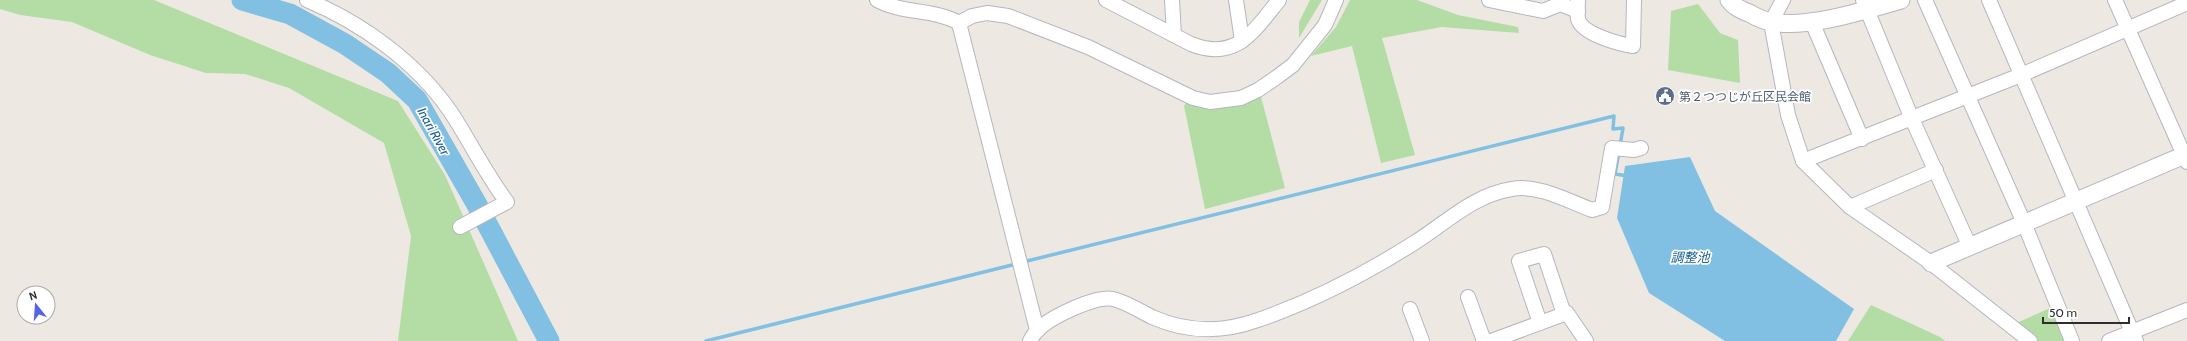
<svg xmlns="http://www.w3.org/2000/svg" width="2187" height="341" font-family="Cabin,'Noto Sans JP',sans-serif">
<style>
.green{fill:#b3dda5}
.water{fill:#81c0e2}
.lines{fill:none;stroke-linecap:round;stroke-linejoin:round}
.stream{stroke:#81c0e2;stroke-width:3.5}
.river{stroke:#81c0e2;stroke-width:21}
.minor-casing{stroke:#b5b6bf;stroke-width:16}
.tertiary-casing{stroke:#b5b6bf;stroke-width:19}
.minor{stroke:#fff;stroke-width:14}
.tertiary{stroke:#fff;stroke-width:17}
.labels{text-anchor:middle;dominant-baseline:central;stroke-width:3.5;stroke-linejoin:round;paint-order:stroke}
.service-label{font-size:12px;fill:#4e5e75;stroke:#fff;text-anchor:start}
.water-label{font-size:13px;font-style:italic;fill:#1d6091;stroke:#fff}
</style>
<rect width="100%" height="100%" fill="#ede9e2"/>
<g class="green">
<polygon points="0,0 154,0 398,101 445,175 518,341 398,341 411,236 384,143 289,88 245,74 206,73 150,55 72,22 20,15 0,9"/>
<polygon points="1310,0 1322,0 1299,38 1299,22"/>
<polygon points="1350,0 1417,0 1458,15 1518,27 1519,33 1442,27 1382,38 1415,155 1381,163 1352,46 1311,56 1336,27"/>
<polygon points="1698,4 1720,33 1738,40 1740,83 1668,70 1671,11"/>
<polygon points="1260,93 1285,188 1205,209 1184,106 1187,102"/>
<polygon points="1871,305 1940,337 1945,341 1848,341"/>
<polygon points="2057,305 2072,341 2030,341 2012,325"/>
</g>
<polygon class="water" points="1690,157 1715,211 1854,309 1836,341 1725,341 1649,293 1617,218 1625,166"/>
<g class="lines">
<g class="stream">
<polyline points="1619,152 1615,174 1628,176"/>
<polyline points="1027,261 1614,116 1613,129 1623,128 1620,146"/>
<polyline points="706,341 1012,265"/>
</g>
<polyline class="river" points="242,0 290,14 345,44 388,73 417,100 476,203 549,341"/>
<defs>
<g id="minor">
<path d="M307 0C362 23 416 62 450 111 470 141 485 173 507 202L460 227"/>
<path d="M877 0C902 14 936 9 959 23L1037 330"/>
<path d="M1106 0 1191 44C1236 62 1254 31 1279 0"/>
<polyline points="1172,0 1174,35"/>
<polyline points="1236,0 1242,41"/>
<polyline points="1489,0 1543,11 1560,4 1578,11"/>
<path d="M1578 0C1578 6 1577 13 1578 19 1582 34 1619 44 1633 46L1634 0"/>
<polyline points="1783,0 1771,22 1788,115 1803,161 1850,207 1931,263 2030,341"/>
<polyline points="1863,0 1912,119 1970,247"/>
<polyline points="1925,0 2024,223 2072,341"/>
<polyline points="1989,0 2136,341"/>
<polyline points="2115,0 2187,162"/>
<polyline points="1812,22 1862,139"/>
<polyline points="959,23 972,16 987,13 1008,16 1088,47 1193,98 1210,102 1241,98 1258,90 1277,77 1293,65 1325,25 1336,0"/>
<polyline points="1803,161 2021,75 2187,3"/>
<polyline points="1850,207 1936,170"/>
<polyline points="1468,297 1484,341"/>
<polyline points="1410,309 1422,341"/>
<polyline points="1540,323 1519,261 1544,254 1564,314"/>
<path d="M1030 341C1032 338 1034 333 1037 331 1048 318 1096 295 1113 299 1126 302 1140 311 1152 317 1188 333 1222 333 1258 320 1313 301 1365 274 1414 243 1446 223 1473 195 1512 189 1538 184 1568 201 1592 210L1602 207 1612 148 1634 150 1641 148"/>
<polyline points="1491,341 1567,313 1586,341"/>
<polyline points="2109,341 2187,310"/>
</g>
<g id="tertiary">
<path d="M1729 0C1734 7 1741 10 1749 13 1756 17 1764 21 1772 22 1808 29 1866 10 1901 0"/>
<polyline points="1931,263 2187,154"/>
</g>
</defs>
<use href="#minor" class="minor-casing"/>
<use href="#tertiary" class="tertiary-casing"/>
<use href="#minor" class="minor"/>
<use href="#tertiary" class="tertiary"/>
</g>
<defs>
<symbol id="civic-disc" viewBox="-11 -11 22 22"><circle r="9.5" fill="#5c6f8a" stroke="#fff"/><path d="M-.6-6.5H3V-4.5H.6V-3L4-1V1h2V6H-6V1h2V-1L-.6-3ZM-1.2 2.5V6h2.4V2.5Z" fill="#fff"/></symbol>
</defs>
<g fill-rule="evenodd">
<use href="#civic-disc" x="1654" y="85" width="22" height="22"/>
</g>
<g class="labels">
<g class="service-label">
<text x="1679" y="96">第２つつじが丘区民会館</text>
</g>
<g class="water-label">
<text transform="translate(434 131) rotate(61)">Inari River</text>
<text x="1690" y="257">調整池</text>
</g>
</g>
<g transform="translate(36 305) rotate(343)"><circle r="19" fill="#ffffff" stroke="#ababab"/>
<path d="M0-3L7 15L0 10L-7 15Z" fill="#5564e6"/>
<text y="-6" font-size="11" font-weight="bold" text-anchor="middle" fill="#2d2d2d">N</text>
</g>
<path d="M2043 317v6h86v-6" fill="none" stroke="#2d2d2d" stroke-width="2"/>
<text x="2049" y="317" font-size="12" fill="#2d2d2d" stroke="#ffffff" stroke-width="3" paint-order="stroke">50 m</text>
</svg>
